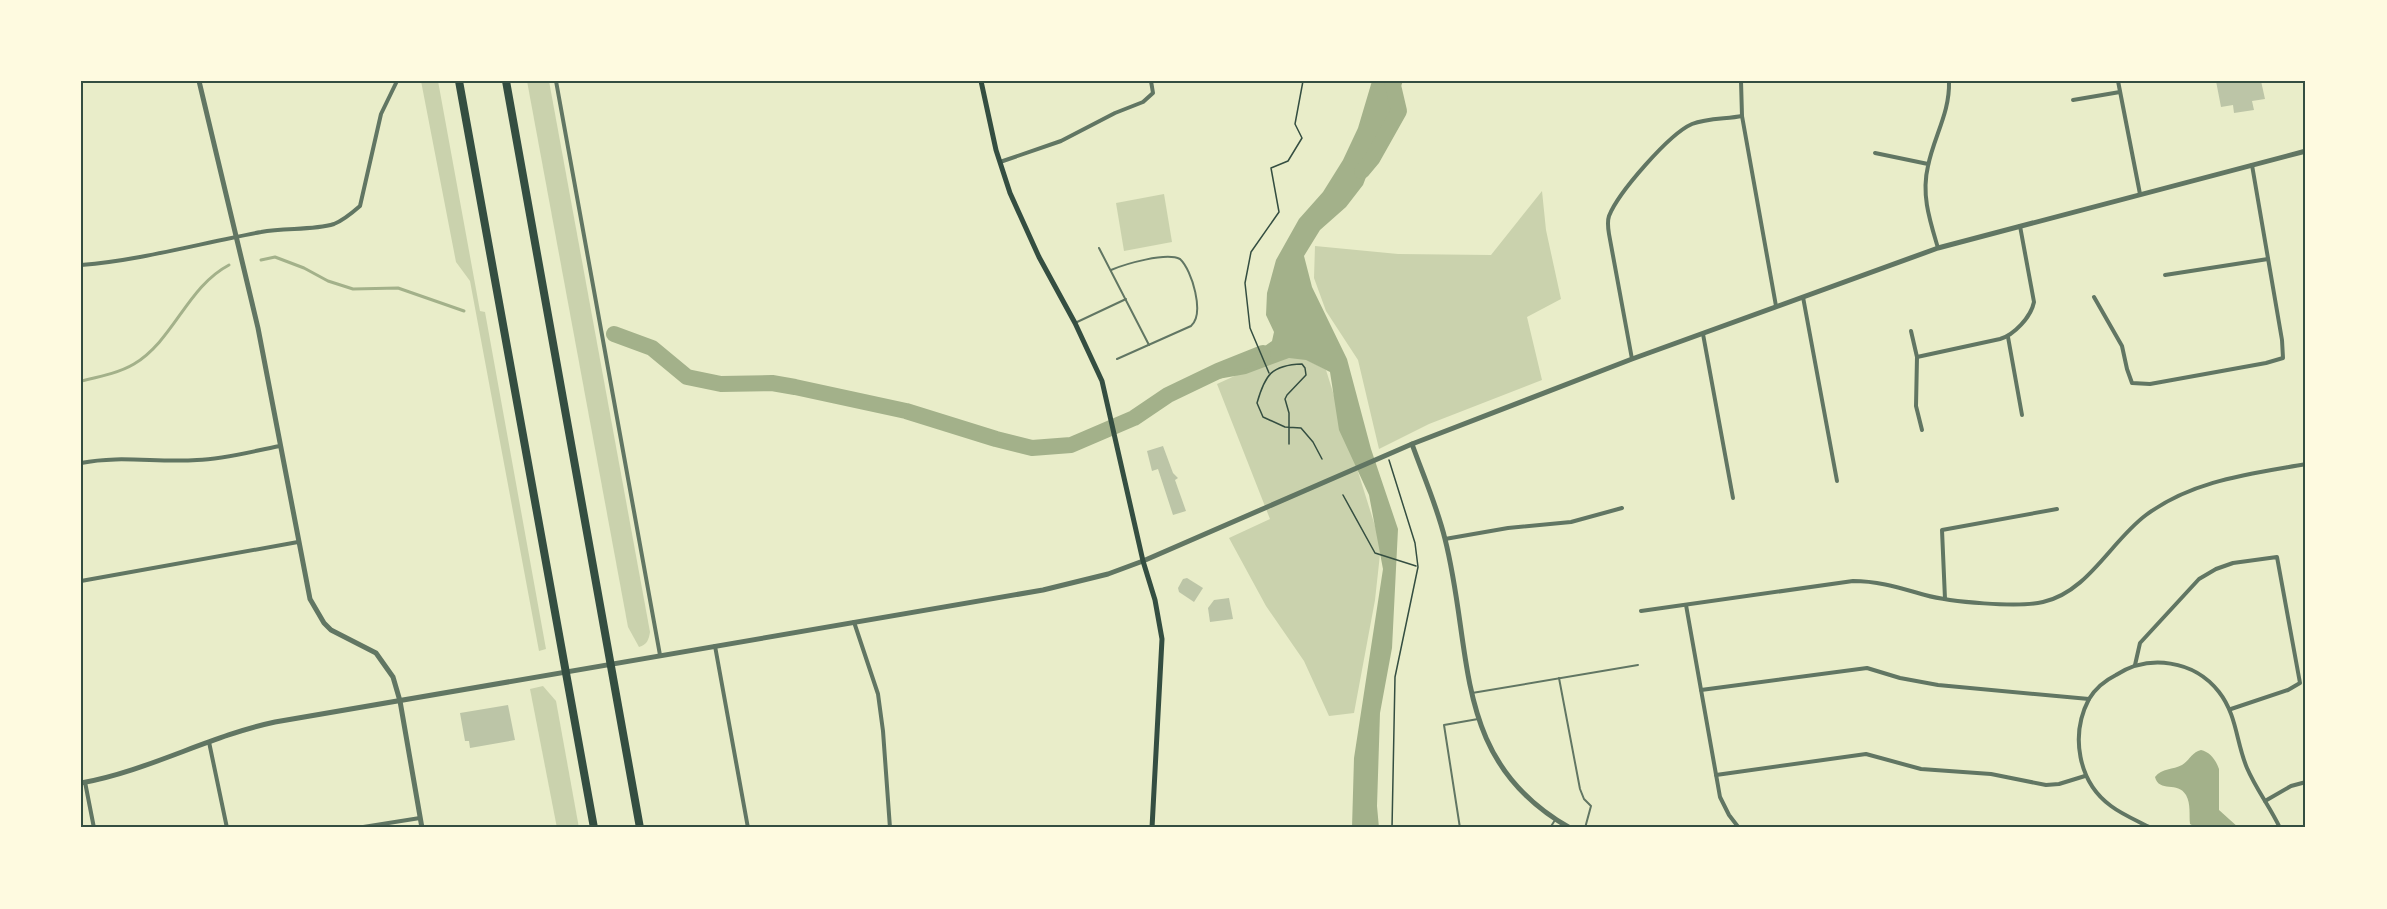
<svg xmlns="http://www.w3.org/2000/svg" width="2387" height="909" font-family="Manrope,sans-serif">
<style>
.green{fill:#cad2ad}
.water{fill:#a3b18a}
.lines{fill:none;stroke-linecap:round;stroke-linejoin:round}
.stream{stroke:#a3b18a;stroke-width:3}
.river{stroke:#a3b18a;stroke-width:16}
.building{fill:#bcc5a7}
.path{stroke:#344e41;stroke-width:1.5}
.service{stroke:#617663;stroke-width:2}
.minor{stroke:#617663;stroke-width:4}
.tertiary{stroke:#617663;stroke-width:5}
.secondary{stroke:#344e41;stroke-width:5}
.motorway{stroke:#344e41;stroke-width:8}
.neatline{fill:none;stroke:#344e41;stroke-width:2}
</style>
<rect width="100%" height="100%" fill="#e9edc9"/>
<g class="green">
<polygon points="421,81 438,81 480,311 485,312 546,649 539,651 470,281 456,262"/>
<path d="M527 81H549L650 632C649 639 647 645 639 647L628 627Z"/>
<polygon points="1542,191 1546,230 1561,299 1527,317 1542,380 1429,424 1379,449 1358,360 1326,311 1314,278 1315,246 1398,254 1491,255"/>
<polygon points="1164,194 1172,242 1124,251 1116,203"/>
<polygon points="1300,356 1326,370 1381,545 1375,600 1354,713 1329,716 1304,661 1266,606 1229,538 1270,519 1217,384 1274,358"/>
<polygon points="543,686 556,701 579,828 557,828 530,689"/>
</g>
<g class="water">
<polygon points="1372,81 1403,81 1363,185 1346,207 1320,230 1304,256 1312,287 1347,359 1371,449 1398,529 1392,648 1380,713 1377,806 1379,828 1352,828 1354,758 1383,569 1369,495 1339,430 1330,372 1306,360 1289,358 1246,374 1218,379 1272,341 1274,332 1266,315 1267,293 1276,260 1299,219 1323,192 1343,160 1358,128"/>
<path d="M2201 750C2210 752 2216 760 2219 769V810L2239 828H2197L2190 824C2189 815 2191 804 2186 795 2178 781 2159 793 2155 777 2162 768 2173 770 2182 765 2190 760 2192 752 2201 750Z"/>
</g>
<g class="lines">
<g class="stream">
<polyline points="261,260 275,257 304,268 328,281 353,289 398,288 464,311"/>
<path d="M81 381C98 377 119 373 134 364 174 340 187 287 229 265"/>
</g>
<g class="river">
<polyline points="1362,171 1372,159 1399,111 1392,81"/>
<polyline points="614,334 652,348 687,377 721,384 772,383 795,387 906,411 996,439 1032,448 1071,445 1134,418 1168,395 1218,371 1263,353"/>
</g>
</g>
<g class="building">
<polygon points="2216,81 2261,81 2265,99 2252,101 2254,110 2234,113 2233,105 2221,107"/>
<polygon points="1163,446 1173,473 1178,478 1175,480 1186,511 1173,515 1158,469 1152,471 1147,451"/>
<polygon points="1187,578 1203,588 1194,602 1179,592 1178,588 1183,579"/>
<polygon points="1229,598 1233,619 1210,622 1208,608 1214,600"/>
<polygon points="508,705 515,740 470,748 469,741 465,741 460,713"/>
</g>
<g class="lines">
<g class="path">
<polyline points="1269,373 1250,328 1245,283 1251,252 1279,212 1271,168 1288,161 1302,138 1295,124 1303,81"/>
<path d="M1289 444V413L1285 399 1287 395 1306 375 1305 368 1302 364C1271 365 1265 375 1257 403L1263 417 1285 427 1301 428 1313 442 1322 459"/>
<polyline points="1389,460 1415,543 1418,567 1395,677 1392,828"/>
<polyline points="1343,495 1375,553 1416,566"/>
</g>
<g class="service">
<polyline points="1099,248 1149,345"/>
<path d="M1111 270C1125 264 1166 252 1180 259 1192 270 1205 314 1191 326L1117 359"/>
<polyline points="1075,323 1126,299"/>
<polyline points="1559,678 1580,789 1584,799 1591,806 1585,828"/>
<polyline points="1472,693 1638,665"/>
<polyline points="1460,828 1444,725 1478,719"/>
<polyline points="1550,828 1555,820"/>
</g>
<g class="minor">
<polyline points="556,81 660,655"/>
<polyline points="1741,81 1742,116 1776,306"/>
<polyline points="2118,81 2140,194"/>
<polyline points="2073,100 2120,92"/>
<polyline points="1875,153 1928,164"/>
<polyline points="1000,162 1061,141 1115,113 1143,102 1153,93 1151,81"/>
<path d="M1938 248C1930 221 1921 195 1928 166 1934 136 1950 113 1949 81"/>
<path d="M81 265C142 260 201 243 261 232 285 227 311 231 334 224 344 220 352 213 360 206L381 114 397 81"/>
<polyline points="2165,275 2268,259"/>
<polyline points="1803,297 1837,481"/>
<polyline points="2094,297 2122,346 2127,369 2132,383 2150,384 2266,363 2283,358 2282,340 2252,165"/>
<polyline points="1911,331 1917,357 1916,406 1922,430"/>
<polyline points="1703,334 1733,498"/>
<polyline points="2008,337 2022,415"/>
<path d="M1917 357 2000 339C2014 335 2031 317 2034 302L2020 226"/>
<path d="M1632 359 1609 234C1608 228 1607 222 1609 216 1618 193 1669 134 1692 124 1707 118 1727 119 1742 116"/>
<path d="M81 463C120 455 158 463 197 460 225 459 253 451 280 446"/>
<polyline points="1445,539 1508,528 1571,522 1622,508"/>
<polyline points="81,581 298,542"/>
<polyline points="1945,599 1942,530 2057,509"/>
<polyline points="1686,605 1720,797 1729,815 1739,828"/>
<path d="M1641 611 1853 581C1879 581 1900 588 1925 595 1950 602 2018 608 2043 602 2088 592 2111 541 2146 515 2193 480 2250 474 2306 464"/>
<polyline points="854,622 878,694 883,731 890,828"/>
<polyline points="715,646 748,828"/>
<polyline points="2135,665 2140,643 2199,579 2216,569 2233,563 2277,557 2300,683 2288,690 2231,709"/>
<polyline points="1701,690 1867,668 1900,678 1938,685 2089,699"/>
<polyline points="209,742 227,828"/>
<polyline points="1716,775 1866,754 1921,769 1991,774 2046,785 2059,784 2085,776"/>
<polyline points="85,782 94,828"/>
<polyline points="2265,801 2291,786 2306,782"/>
<polyline points="357,828 420,818"/>
<path d="M2151 828C2138 821 2123 815 2111 806 2078 782 2070 735 2089 699 2095 689 2106 680 2116 675 2149 654 2194 660 2219 692 2237 715 2236 742 2247 768 2256 789 2270 807 2280 828"/>
</g>
<g class="tertiary">
<polyline points="199,81 258,328 310,599 324,623 331,630 376,653 393,677 400,701 422,828"/>
<path d="M1412 444C1423 475 1437 506 1445 539 1474 653 1451 761 1570 828"/>
<path d="M81 783C148 771 209 736 275 722L1043 590 1108 574 1143 561 1412 444 1632 359 1938 248 2306 151"/>
</g>
<polyline class="secondary" points="981,81 996,150 1010,193 1039,257 1075,323 1102,381 1143,561 1155,600 1162,639 1152,828"/>
<g class="motorway">
<polyline points="459,81 594,828"/>
<polyline points="506,81 640,828"/>
</g>
</g>
<rect width="2387" height="909" fill="none" stroke="#fefae0" stroke-width="165"/>
<rect x="82" y="82" width="2222" height="744" class="neatline"/>
</svg>
